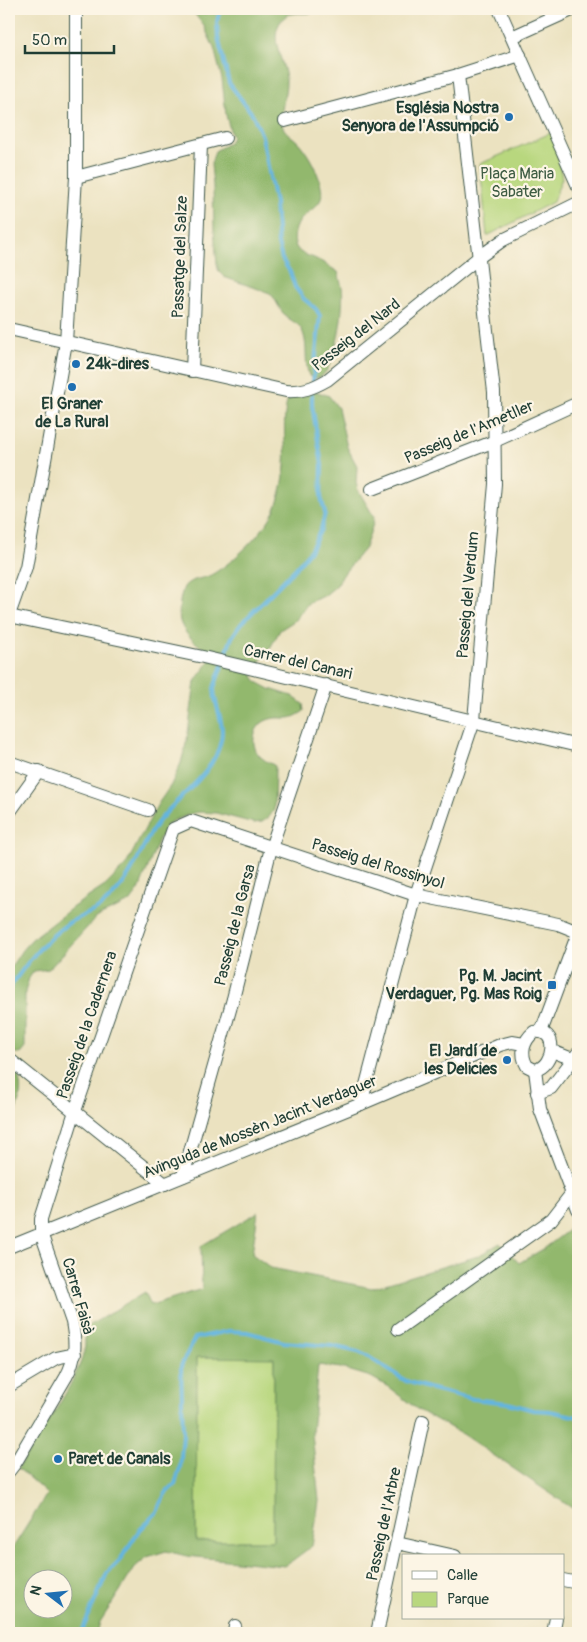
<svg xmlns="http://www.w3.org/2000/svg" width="587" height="1642" font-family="Pangolin,sans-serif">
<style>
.green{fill:#b8d77e;stroke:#6c8a59}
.forest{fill:#92b86d;stroke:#587a50;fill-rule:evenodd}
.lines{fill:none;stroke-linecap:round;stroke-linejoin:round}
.stream{stroke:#64b5df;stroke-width:4}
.minor-casing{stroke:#3e5649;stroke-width:14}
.minor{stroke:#fff;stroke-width:12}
.poi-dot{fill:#1f6fb2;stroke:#fcf5e5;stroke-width:2}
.labels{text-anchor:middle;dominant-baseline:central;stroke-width:4.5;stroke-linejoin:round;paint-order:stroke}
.poi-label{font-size:16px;font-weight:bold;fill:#1f3d34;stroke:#fcf5e5;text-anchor:end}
.park-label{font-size:16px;fill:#3e5c43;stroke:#fcf5e5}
.street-label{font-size:16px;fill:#1f3d34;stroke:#fcf5e5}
</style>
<rect width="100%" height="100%" fill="#fcf5e5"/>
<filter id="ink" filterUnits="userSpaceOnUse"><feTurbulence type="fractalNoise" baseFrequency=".02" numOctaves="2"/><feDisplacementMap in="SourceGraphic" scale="10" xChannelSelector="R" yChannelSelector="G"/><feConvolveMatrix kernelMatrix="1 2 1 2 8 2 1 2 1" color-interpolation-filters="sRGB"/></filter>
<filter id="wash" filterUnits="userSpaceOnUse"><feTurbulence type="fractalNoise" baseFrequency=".0096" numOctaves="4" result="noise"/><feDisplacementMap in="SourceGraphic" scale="20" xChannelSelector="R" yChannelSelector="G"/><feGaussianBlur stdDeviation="1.12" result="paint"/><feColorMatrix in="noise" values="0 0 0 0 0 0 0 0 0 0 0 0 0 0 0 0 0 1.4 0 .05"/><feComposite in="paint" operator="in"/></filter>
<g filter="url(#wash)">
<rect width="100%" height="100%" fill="#ebe2c0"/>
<g class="green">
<polygon points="553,132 562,178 553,202 487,236 480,164"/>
<polygon points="197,1357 274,1357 273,1541 196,1541"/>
</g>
<g class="forest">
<path d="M191 9H323C320 10 316 12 312 13 301 15 288 10 281 21 268 39 285 61 286 80 287 93 277 119 284 129 287 134 293 137 298 142 309 154 321 176 322 193 322 210 300 210 295 232 294 237 294 242 296 247 301 256 310 255 318 260 325 263 331 268 338 272 339 277 341 282 342 287 345 304 337 363 323 375 321 377 319 377 316 378L309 376C305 365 307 352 305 340 301 320 293 325 283 313 278 307 276 299 270 293L224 277 219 272 217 265 214 230 213 186 211 164 215 151 229 143 232 137 226 115 222 79 214 48 204 26Z"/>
<path d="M315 391 329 396 338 408 347 447 357 466 356 483 358 490 374 517 373 524 365 548 345 572 336 586 324 596 309 602 294 621 280 630 269 650 254 668 253 676 257 682 270 689 292 696 303 704 304 711C286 724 283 714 267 720 252 726 249 748 262 758 266 762 271 763 275 766L274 810 269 817 262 822 254 823 216 813 200 812 193 813 172 821 166 826 159 839 139 890 130 902 101 915 94 920 49 969 34 971 29 978 25 992V1048L20 1054 9 1051V970L22 950 32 939 73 907 105 886 126 865 158 804 171 785 181 763 187 740 195 682C200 672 208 667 211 657 203 645 188 641 181 624 177 616 180 595 184 587 189 579 203 579 211 575 234 562 266 531 276 507 281 494 284 480 285 466 287 443 281 421 288 398L294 395Z"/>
<path d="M9 1065C29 1082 19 1105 9 1126Z"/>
<path d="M258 1212 252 1254 271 1268 372 1288 478 1256 500 1243 519 1263 545 1248 570 1229 576 1231 578 1236V1512L462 1434 417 1409 387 1386 371 1377 341 1368 318 1365 312 1433 319 1501 312 1546 285 1566 187 1556 166 1551 147 1557 135 1567 120 1591 100 1622 97 1633H9V1554L47 1494 18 1468C34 1443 88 1368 85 1341 85 1338 83 1334 82 1330L145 1292 151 1305 202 1289 201 1246ZM197 1357 274 1358 273 1541H196ZM32 1580H62V1610H32Z"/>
</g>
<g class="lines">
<g class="stream">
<polyline points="220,9 217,22 218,37 229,83 253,115 262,136 275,203 278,244 282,259 290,272 295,287 304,299 316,309 320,316 313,381"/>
<path d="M9 992V989C27 962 43 941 70 922 79 917 88 914 97 909 104 905 112 897 117 891 133 874 141 849 153 829 172 799 214 777 221 740 225 721 214 706 214 688L232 637 241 624 296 568 311 549 321 529 325 513 321 497 322 465 312 405V395"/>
<polyline points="81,1633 107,1573 120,1560 138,1532 157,1512 165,1494 175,1484 180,1468 183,1435 181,1366 195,1338 229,1331 247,1332 284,1342 332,1346 358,1352 367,1356 406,1381 428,1388 473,1399 508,1403 533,1410 550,1411 578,1417"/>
</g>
</g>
</g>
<g filter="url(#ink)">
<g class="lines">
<defs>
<g id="minor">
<polyline points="499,9 578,186"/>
<polyline points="512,37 574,9"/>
<polyline points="285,121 458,75 520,55"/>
<polyline points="76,177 225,138"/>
<path d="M9 329 286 391C302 392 313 388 327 380L478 258 503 240 578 203"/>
<polyline points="192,371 201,145"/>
<polyline points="372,489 495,441 578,403"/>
<polyline points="9,615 26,567 66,342 76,177 76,9"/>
<polyline points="9,616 203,657 578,746"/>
<polyline points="9,762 148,810"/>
<polyline points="9,813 39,771"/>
<path d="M534 1032C559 1028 555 1066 535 1070L527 1066C520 1054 523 1041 534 1032Z"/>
<polyline points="541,1032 578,933"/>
<path d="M552 1050C558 1055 566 1055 573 1060"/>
<polyline points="9,1059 165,1184"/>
<polyline points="535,1070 540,1109 578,1210"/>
<polyline points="537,1093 551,1088 578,1053"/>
<polyline points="361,1104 416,895 474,720 495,484 494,392 458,75"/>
<polyline points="183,1176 233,999 271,848 326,685"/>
<polyline points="9,1247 361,1104 500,1045 512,1042 524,1044"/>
<polyline points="398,1329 551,1220 572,1193 578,1196"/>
<polyline points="9,1386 56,1358 75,1354"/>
<path d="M9 1471 16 1462 66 1377C76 1359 76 1343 72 1322L41 1233V1219L75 1111 173 829 191 821 416 895 558 924 578 932"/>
<polyline points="397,1543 455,1556"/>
<polyline points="563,1580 578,1583"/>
<polyline points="234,1633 235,1626"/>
<polyline points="377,1633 423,1421"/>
<polyline points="553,1633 556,1618"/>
</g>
</defs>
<use href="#minor" class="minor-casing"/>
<use href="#minor" class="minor"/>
</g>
</g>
<g class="poi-dot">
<circle cx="509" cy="117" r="5"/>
<circle cx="76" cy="364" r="5"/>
<circle cx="72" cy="387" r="5"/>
<rect x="547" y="980" width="10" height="10" rx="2.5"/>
<circle cx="507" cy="1060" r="5"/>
<circle cx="58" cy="1459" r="5"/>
</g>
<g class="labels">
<g class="poi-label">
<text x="499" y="108">Església Nostra<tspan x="499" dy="18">Senyora de l'Assumpció</tspan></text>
<text x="86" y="364" text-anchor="start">24k-dires</text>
<text x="72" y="404" text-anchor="middle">El Graner<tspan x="72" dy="18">de La Rural</tspan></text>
<text x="542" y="976">Pg. M. Jacint<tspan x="542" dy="18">Verdaguer, Pg. Mas Roig</tspan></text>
<text x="497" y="1051">El Jardí de<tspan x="497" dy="18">les Delicies</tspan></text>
<text x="68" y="1459" text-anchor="start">Paret de Canals</text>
</g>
<g class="park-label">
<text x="517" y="174">Plaça Maria<tspan x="517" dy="18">Sabater</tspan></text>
</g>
<g class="street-label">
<text transform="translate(180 257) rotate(-88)">Passatge del Salze</text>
<text transform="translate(356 335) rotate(-38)">Passeig del Nard</text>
<text transform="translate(469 432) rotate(-23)">Passeig de l'Ametller</text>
<text transform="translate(468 595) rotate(-85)">Passeig del Verdum</text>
<text transform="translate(298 662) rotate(13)">Carrer del Canari</text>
<text transform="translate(378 864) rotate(17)">Passeig del Rossinyol</text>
<text transform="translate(235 925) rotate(-76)">Passeig de la Garsa</text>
<text transform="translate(87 1025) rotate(-71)">Passeig de la Cadernera</text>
<text transform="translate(260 1127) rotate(-22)">Avinguda de Mossèn Jacint Verdaguer</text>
<text transform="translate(78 1296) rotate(74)">Carrer Faisà</text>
<text transform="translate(384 1524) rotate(-78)">Passeig de l'Arbre</text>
</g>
</g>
<rect width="587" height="1642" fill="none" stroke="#fcf5e5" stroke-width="30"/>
<rect x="402" y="1554" width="162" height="65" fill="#fcf5e5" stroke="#a4ab9e"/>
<rect x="412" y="1571" width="25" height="8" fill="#ffffff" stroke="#a4ab9e"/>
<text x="447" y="1580" font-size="15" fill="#1f3d34">Calle</text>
<rect x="412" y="1592" width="25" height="15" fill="#b8d77e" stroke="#a4ab9e"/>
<text x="447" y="1604" font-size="15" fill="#1f3d34">Parque</text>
<g transform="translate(48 1594) rotate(286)"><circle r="24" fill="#fcf5e5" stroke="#a4ab9e"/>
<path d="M0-4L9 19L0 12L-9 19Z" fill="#1f6fb2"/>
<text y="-8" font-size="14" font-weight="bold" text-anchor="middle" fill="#1f3d34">N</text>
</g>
<path d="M25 45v8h89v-8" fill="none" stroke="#1f3d34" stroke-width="2.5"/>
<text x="32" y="45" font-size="15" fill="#1f3d34" stroke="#fcf5e5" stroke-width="4" paint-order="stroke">50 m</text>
</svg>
